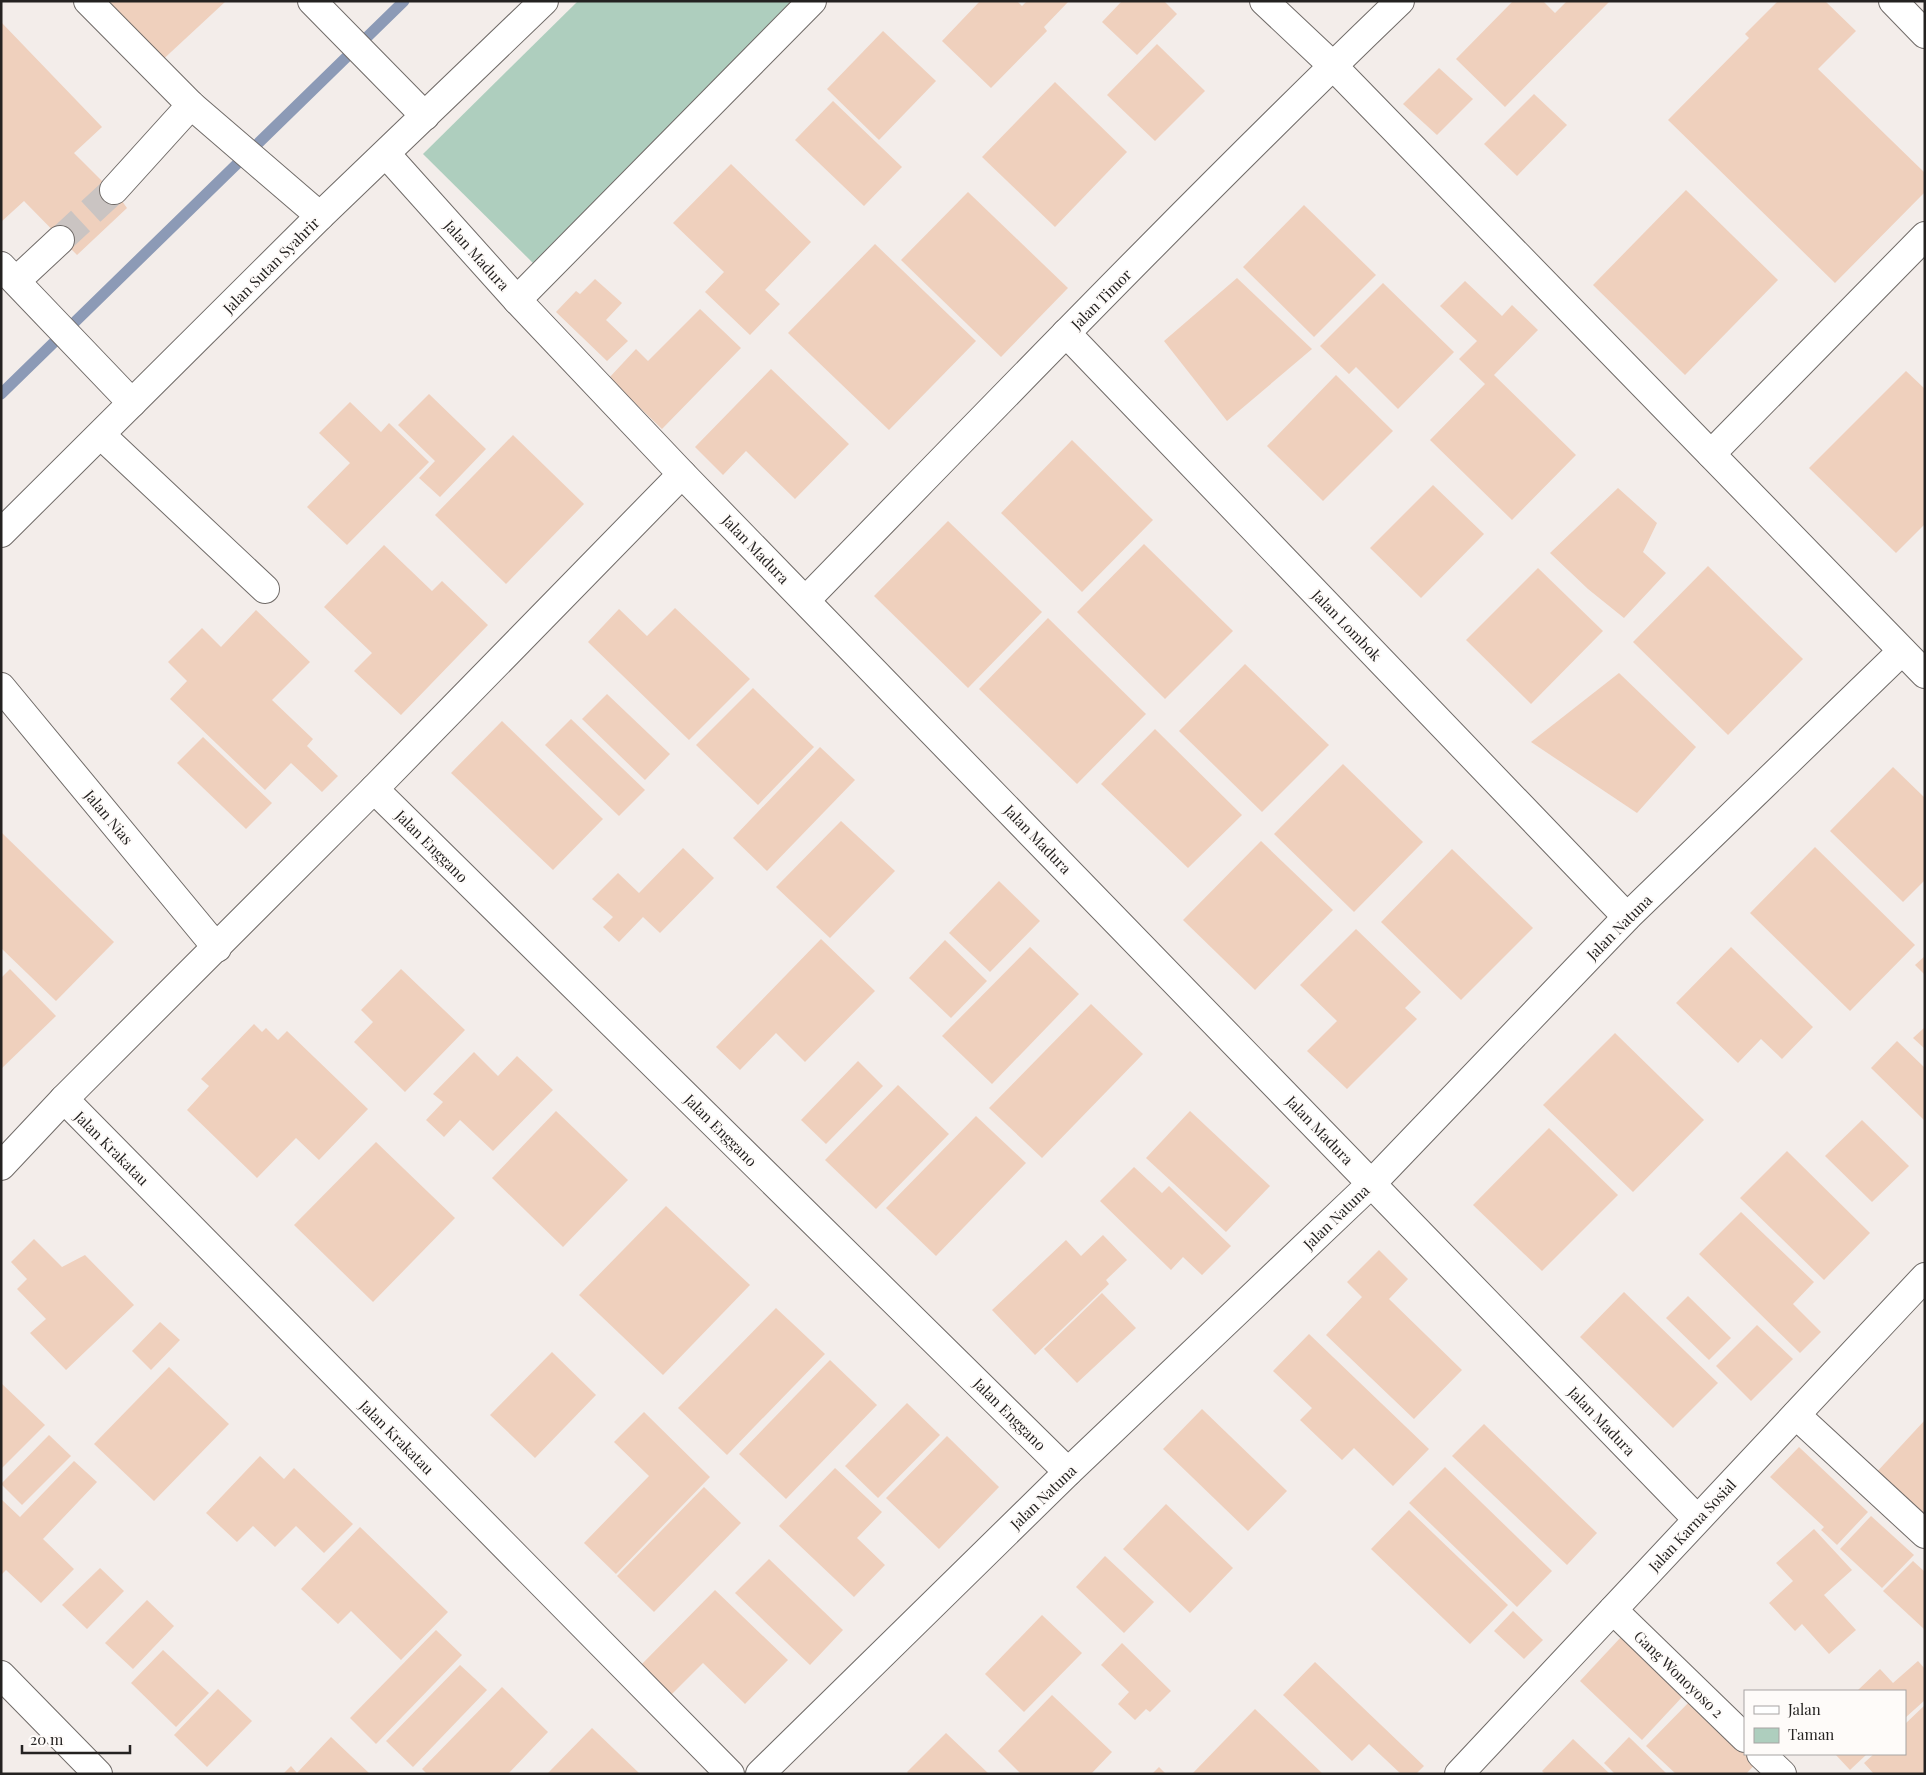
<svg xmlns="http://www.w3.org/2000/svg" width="1926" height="1775" font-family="'Playfair Display',serif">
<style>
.green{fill:#aecebe}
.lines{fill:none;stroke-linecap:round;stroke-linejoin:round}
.stream{stroke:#8c9ab6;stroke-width:11}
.building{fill:#efd0bd}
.minor-tunnel{stroke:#cac4c2;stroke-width:28;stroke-dasharray:28 14;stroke-linecap:butt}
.minor-casing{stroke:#706b68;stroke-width:30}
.minor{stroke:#fff;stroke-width:28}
.labels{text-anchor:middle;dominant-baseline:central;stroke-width:4;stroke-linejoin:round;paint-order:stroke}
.street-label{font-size:15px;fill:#242221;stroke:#fefbf9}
</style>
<rect width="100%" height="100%" fill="#f3edea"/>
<polygon class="green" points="578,1 806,1 537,267 423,154"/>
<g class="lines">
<polyline class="stream" points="1,394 404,1"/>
</g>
<g class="building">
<polygon points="110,1 226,1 157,65 103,8"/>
<polygon points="980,1 1017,1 1022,6 1027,1 1069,1 1044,27 1047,31 991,88 942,41"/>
<polygon points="1122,1 1164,1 1177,14 1137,55 1102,22"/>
<polygon points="1513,1 1543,1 1555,13 1567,1 1610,1 1505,107 1456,59"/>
<polygon points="1778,1 1825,1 1856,31 1818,69 1925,173 1925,192 1835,283 1668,120 1749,38 1745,34"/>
<polygon points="1,22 102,127 74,153 103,182 114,190 127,208 77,255 24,201 1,222"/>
<polygon points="883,31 936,81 879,140 827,89"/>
<polygon points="1157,44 1205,91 1155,141 1107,95"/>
<polygon points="1439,68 1473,99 1437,135 1403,104"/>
<polygon points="1055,82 1127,152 1055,227 982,157"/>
<polygon points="1534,94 1567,125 1517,176 1484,144"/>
<polygon points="833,101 902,167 864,206 795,140"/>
<polygon points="731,164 811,242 765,290 780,304 750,335 705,292 724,272 673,223"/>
<polygon points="1686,190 1778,280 1685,375 1593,285"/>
<polygon points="968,192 1068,288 1001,357 901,260"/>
<polygon points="1304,205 1376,275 1314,337 1243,267"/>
<polygon points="875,244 976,341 889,430 788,333"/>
<polygon points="1237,278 1312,349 1227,421 1164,341"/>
<polygon points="595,279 622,303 606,320 628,341 607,361 556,312 576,291 580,294"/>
<polygon points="1465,281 1502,316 1512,305 1538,330 1494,375 1576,455 1512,520 1430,440 1485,384 1459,359 1477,341 1440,306"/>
<polygon points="1383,283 1454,352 1398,409 1356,367 1349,374 1320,346"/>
<polygon points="700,309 741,348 662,429 609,378 636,349 648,361"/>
<polygon points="771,369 849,444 795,499 746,451 723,475 695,447"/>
<polygon points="1906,371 1925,389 1925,524 1896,553 1809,468"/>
<polygon points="1336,375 1393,431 1323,501 1267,446"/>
<polygon points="429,394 486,449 440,497 419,478 435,461 398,425"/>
<polygon points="350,402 381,432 389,423 429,462 347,545 307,507 350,463 319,433"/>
<polygon points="513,435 584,504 506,584 435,515"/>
<polygon points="1072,440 1153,520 1082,592 1001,513"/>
<polygon points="1433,485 1484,534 1421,598 1370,548"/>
<polygon points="1618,488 1657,523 1643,552 1666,573 1624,618 1588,589 1550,553"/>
<polygon points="948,521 1042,612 968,688 874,596"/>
<polygon points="1144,544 1233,631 1165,699 1077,612"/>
<polygon points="384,545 432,591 442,581 488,625 401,715 354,671 372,653 324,607"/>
<polygon points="1708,566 1803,659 1728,735 1633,642"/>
<polygon points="1538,568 1603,631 1531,704 1466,640"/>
<polygon points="675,608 750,679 689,740 588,642 619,609 647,636"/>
<polygon points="256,610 310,662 272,700 313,739 307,746 338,776 322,792 291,763 265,790 170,699 187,681 168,662 202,628 221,647"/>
<polygon points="1048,618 1146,714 1077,784 979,689"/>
<polygon points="1245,664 1329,745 1262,812 1179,731"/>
<polygon points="1619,673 1696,747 1637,813 1531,742"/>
<polygon points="753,688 814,747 758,805 696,745"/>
<polygon points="607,694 670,754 645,780 582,719"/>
<polygon points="571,719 645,790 619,816 545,745"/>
<polygon points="502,721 603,819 553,870 451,773"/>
<polygon points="1155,729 1242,815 1188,868 1101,784"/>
<polygon points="203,737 272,803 246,829 177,763"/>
<polygon points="820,747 855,780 767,871 733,838"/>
<polygon points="1343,764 1423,842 1354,912 1274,834"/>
<polygon points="1893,767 1925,798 1925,880 1903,902 1830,831"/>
<polygon points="841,821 895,871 830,938 776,887"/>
<polygon points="1,832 114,942 56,1001 1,948"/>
<polygon points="1261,841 1333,910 1255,990 1183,920"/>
<polygon points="1815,847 1915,945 1850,1011 1750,913"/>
<polygon points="683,848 714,878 660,933 643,917 619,942 603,927 613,917 592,899 618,873 639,893"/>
<polygon points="1452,849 1533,928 1461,1000 1381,922"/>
<polygon points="999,881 1040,921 990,972 949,933"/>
<polygon points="1356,929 1421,992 1405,1008 1417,1019 1347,1089 1307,1051 1337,1021 1300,985"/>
<polygon points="821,939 875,991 805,1062 776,1033 740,1070 716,1047"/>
<polygon points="945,940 987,981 951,1018 909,978"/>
<polygon points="1030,947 1079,994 992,1084 942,1036"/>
<polygon points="1731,947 1813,1027 1782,1059 1761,1039 1738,1063 1676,1003"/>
<polygon points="1925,956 1925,975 1915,965"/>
<polygon points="10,969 56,1016 1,1069 1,978"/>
<polygon points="401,969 465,1030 405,1092 354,1042 373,1022 361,1010"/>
<polygon points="1091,1004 1143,1054 1042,1158 989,1108"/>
<polygon points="254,1024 262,1032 266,1028 278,1040 287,1031 368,1109 319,1160 296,1138 257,1178 187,1110 209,1086 201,1079"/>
<polygon points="1925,1027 1925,1049 1913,1038"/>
<polygon points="1615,1033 1704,1120 1633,1192 1543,1105"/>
<polygon points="1897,1041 1925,1068 1925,1121 1871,1068"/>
<polygon points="474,1052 498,1076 517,1056 553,1090 493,1151 460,1120 444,1137 426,1120 443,1102 433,1094"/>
<polygon points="858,1061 883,1086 826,1144 801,1120"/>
<polygon points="898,1085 949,1134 876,1209 825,1160"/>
<polygon points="556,1111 628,1180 563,1247 492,1178"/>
<polygon points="1190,1111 1270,1186 1226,1232 1146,1158"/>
<polygon points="976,1116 1026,1163 936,1256 886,1208"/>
<polygon points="1862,1120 1909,1166 1872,1202 1825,1156"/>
<polygon points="1549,1128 1618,1195 1542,1271 1473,1205"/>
<polygon points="376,1142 455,1218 373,1302 294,1225"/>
<polygon points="1787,1151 1870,1233 1824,1280 1740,1198"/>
<polygon points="1134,1167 1162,1193 1169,1186 1231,1246 1202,1275 1183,1257 1171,1270 1100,1201"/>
<polygon points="666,1206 750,1285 663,1375 579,1295"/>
<polygon points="1741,1212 1814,1282 1793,1304 1821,1332 1800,1353 1699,1254"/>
<polygon points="1103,1235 1127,1260 1106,1280 1109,1284 1035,1355 992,1310 1066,1240 1081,1256"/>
<polygon points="34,1239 62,1267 85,1255 134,1305 66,1370 30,1333 46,1319 17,1289 27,1279 11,1262"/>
<polygon points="1379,1250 1408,1279 1389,1299 1462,1370 1414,1419 1326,1335 1362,1297 1347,1282"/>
<polygon points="1624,1292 1718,1383 1673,1428 1580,1337"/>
<polygon points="1102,1293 1136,1328 1077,1383 1044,1349"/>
<polygon points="1688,1296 1731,1338 1709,1360 1666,1318"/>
<polygon points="776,1308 825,1354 727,1455 678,1408"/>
<polygon points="160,1322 180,1340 151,1370 132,1351"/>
<polygon points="1757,1325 1793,1359 1751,1401 1716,1366"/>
<polygon points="1309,1334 1429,1449 1393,1486 1354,1448 1342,1460 1300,1420 1312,1408 1273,1371"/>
<polygon points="552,1352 596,1395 535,1458 490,1415"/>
<polygon points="830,1360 877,1405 786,1499 739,1454"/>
<polygon points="169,1367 229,1424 154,1501 94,1444"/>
<polygon points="1,1383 45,1425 1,1469"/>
<polygon points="907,1403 940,1435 878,1498 845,1466"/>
<polygon points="1202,1409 1287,1491 1248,1531 1163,1449"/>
<polygon points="644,1412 710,1477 616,1574 584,1543 649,1476 614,1442"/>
<polygon points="1925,1420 1925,1523 1874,1475"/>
<polygon points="1484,1424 1597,1533 1567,1565 1452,1456"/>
<polygon points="49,1435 71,1456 22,1505 1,1484"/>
<polygon points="947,1436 999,1487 939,1549 886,1498"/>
<polygon points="1799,1447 1868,1512 1837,1545 1821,1530 1824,1527 1770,1477"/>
<polygon points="260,1456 284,1479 294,1468 353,1524 324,1553 296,1526 275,1547 253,1526 237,1542 206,1513"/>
<polygon points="74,1461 97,1482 43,1539 74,1569 41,1603 6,1570 1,1575 1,1499 20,1517"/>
<polygon points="1445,1467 1552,1571 1517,1607 1409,1503"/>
<polygon points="835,1468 882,1512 857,1538 885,1565 854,1597 779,1526"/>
<polygon points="704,1487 741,1523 654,1612 617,1576"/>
<polygon points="1166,1504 1233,1568 1190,1613 1123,1549"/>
<polygon points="1409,1510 1508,1605 1470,1644 1371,1549"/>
<polygon points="1871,1516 1914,1555 1882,1588 1840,1549"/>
<polygon points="360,1527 448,1612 401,1660 351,1611 338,1624 301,1589"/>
<polygon points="1814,1529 1852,1570 1824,1595 1856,1630 1829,1654 1802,1624 1795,1631 1769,1603 1793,1581 1776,1563"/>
<polygon points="1105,1556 1154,1602 1124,1633 1076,1587"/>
<polygon points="769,1559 843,1630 810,1665 735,1593"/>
<polygon points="1913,1561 1925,1572 1924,1629 1883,1591"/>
<polygon points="100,1568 124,1591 87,1629 62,1605"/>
<polygon points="715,1590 788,1660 745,1704 703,1663 670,1696 639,1667"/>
<polygon points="147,1600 174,1626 133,1669 105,1643"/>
<polygon points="1513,1611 1543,1640 1524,1659 1494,1631"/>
<polygon points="1042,1615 1082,1653 1024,1712 985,1674"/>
<polygon points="436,1630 462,1655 376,1744 350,1718"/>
<polygon points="1622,1636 1684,1695 1642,1740 1580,1681"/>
<polygon points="1122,1643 1171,1691 1150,1712 1146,1709 1135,1720 1118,1704 1129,1692 1101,1665"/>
<polygon points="163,1650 209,1693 176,1727 131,1683"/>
<polygon points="1918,1661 1925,1669 1925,1700 1905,1718 1905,1691 1857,1691 1880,1669 1893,1683"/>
<polygon points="1315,1662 1424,1766 1416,1774 1401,1774 1369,1744 1352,1761 1283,1695"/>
<polygon points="460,1665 487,1690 413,1767 386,1741"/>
<polygon points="502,1687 548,1732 508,1774 427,1774 422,1769"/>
<polygon points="218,1689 252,1721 207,1767 174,1735"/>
<polygon points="1052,1695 1112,1752 1091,1774 1021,1774 998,1751"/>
<polygon points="1693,1698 1745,1747 1745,1754 1752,1754 1759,1760 1746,1774 1676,1774 1646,1746"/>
<polygon points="1925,1705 1925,1774 1874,1774 1864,1763 1874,1754 1905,1754 1905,1724"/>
<polygon points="1255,1709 1323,1774 1192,1774"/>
<polygon points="592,1728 640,1774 547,1774"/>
<polygon points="946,1733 989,1774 909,1774 907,1772"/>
<polygon points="331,1737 370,1774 283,1774 291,1766 297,1773"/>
<polygon points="1629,1737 1667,1774 1615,1774 1604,1763"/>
<polygon points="1573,1739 1610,1774 1545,1774 1542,1771"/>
<polygon points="1835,1754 1867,1754 1850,1770"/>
<polygon points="1159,1767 1166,1774 1152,1774"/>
</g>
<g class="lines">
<polyline class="minor-tunnel" points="60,240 114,190"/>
<defs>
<g id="minor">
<polyline points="88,1 191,105 320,216"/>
<polyline points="312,1 425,116"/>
<polyline points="1264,1 1333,66 1925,674"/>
<polyline points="1893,1 1925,34"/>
<polyline points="386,154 517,300 682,474 1697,1519"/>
<polyline points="114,190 191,105"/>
<polyline points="1,266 132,403"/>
<polyline points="16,281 60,240"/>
<polyline points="517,300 812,1"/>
<polyline points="1066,333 1627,917"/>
<polyline points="101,435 265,589"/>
<polyline points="1711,454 1925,236"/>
<polyline points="1,533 320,216 544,1"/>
<path d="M806 600C1002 399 1197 196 1400 1"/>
<polyline points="1,687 217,948"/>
<polyline points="374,789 1068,1472"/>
<polyline points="64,1099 730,1774"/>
<polyline points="1,1166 64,1099 374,789 682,474"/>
<polyline points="1796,1415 1925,1534"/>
<polyline points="1613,1610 1745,1738"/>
<polyline points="1,1675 98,1774"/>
<polyline points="1761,1754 1782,1774"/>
<polyline points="760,1774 1068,1472 1372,1183 1627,917 1902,651"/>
<polyline points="1459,1774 1925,1277"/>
</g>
</defs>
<use href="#minor" class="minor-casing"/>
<use href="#minor" class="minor"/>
</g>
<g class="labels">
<g class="street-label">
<text transform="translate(477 255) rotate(48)">Jalan Madura</text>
<text transform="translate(271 265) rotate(-45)">Jalan Sutan Syahrir</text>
<text transform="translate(1101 299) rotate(-45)">Jalan Timor</text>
<text transform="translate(756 549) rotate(46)">Jalan Madura</text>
<text transform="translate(1347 625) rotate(46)">Jalan Lombok</text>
<text transform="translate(109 817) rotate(50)">Jalan Nias</text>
<text transform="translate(1038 839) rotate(46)">Jalan Madura</text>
<text transform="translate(432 846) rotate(45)">Jalan Enggano</text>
<text transform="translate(1619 927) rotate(-45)">Jalan Natuna</text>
<text transform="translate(721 1130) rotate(45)">Jalan Enggano</text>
<text transform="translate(1320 1130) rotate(46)">Jalan Madura</text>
<text transform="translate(112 1148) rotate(45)">Jalan Krakatau</text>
<text transform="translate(1336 1217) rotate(-44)">Jalan Natuna</text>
<text transform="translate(1010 1414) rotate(45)">Jalan Enggano</text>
<text transform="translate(1602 1421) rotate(46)">Jalan Madura</text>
<text transform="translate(397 1437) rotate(45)">Jalan Krakatau</text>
<text transform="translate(1043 1497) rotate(-44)">Jalan Natuna</text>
<text transform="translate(1692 1525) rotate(-47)">Jalan Karna Sosial</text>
<text transform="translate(1679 1674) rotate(44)">Gang Wonoyoso 2</text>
</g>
</g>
<rect width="1926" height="1775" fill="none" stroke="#242221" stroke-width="5"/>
<rect x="1744" y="1690" width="162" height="65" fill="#fefbf9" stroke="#a7a4a3"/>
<rect x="1754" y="1706" width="25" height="8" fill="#ffffff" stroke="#a7a4a3"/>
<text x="1788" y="1715" font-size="15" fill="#242221">Jalan</text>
<rect x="1754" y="1728" width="25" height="15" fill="#aecebe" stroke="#a7a4a3"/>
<text x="1788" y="1740" font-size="15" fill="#242221">Taman</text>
<path d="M22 1745v8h108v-8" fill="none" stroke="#242221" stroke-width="2.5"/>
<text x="30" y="1745" font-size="15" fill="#242221" stroke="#fefbf9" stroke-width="4" paint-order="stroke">20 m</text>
</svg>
